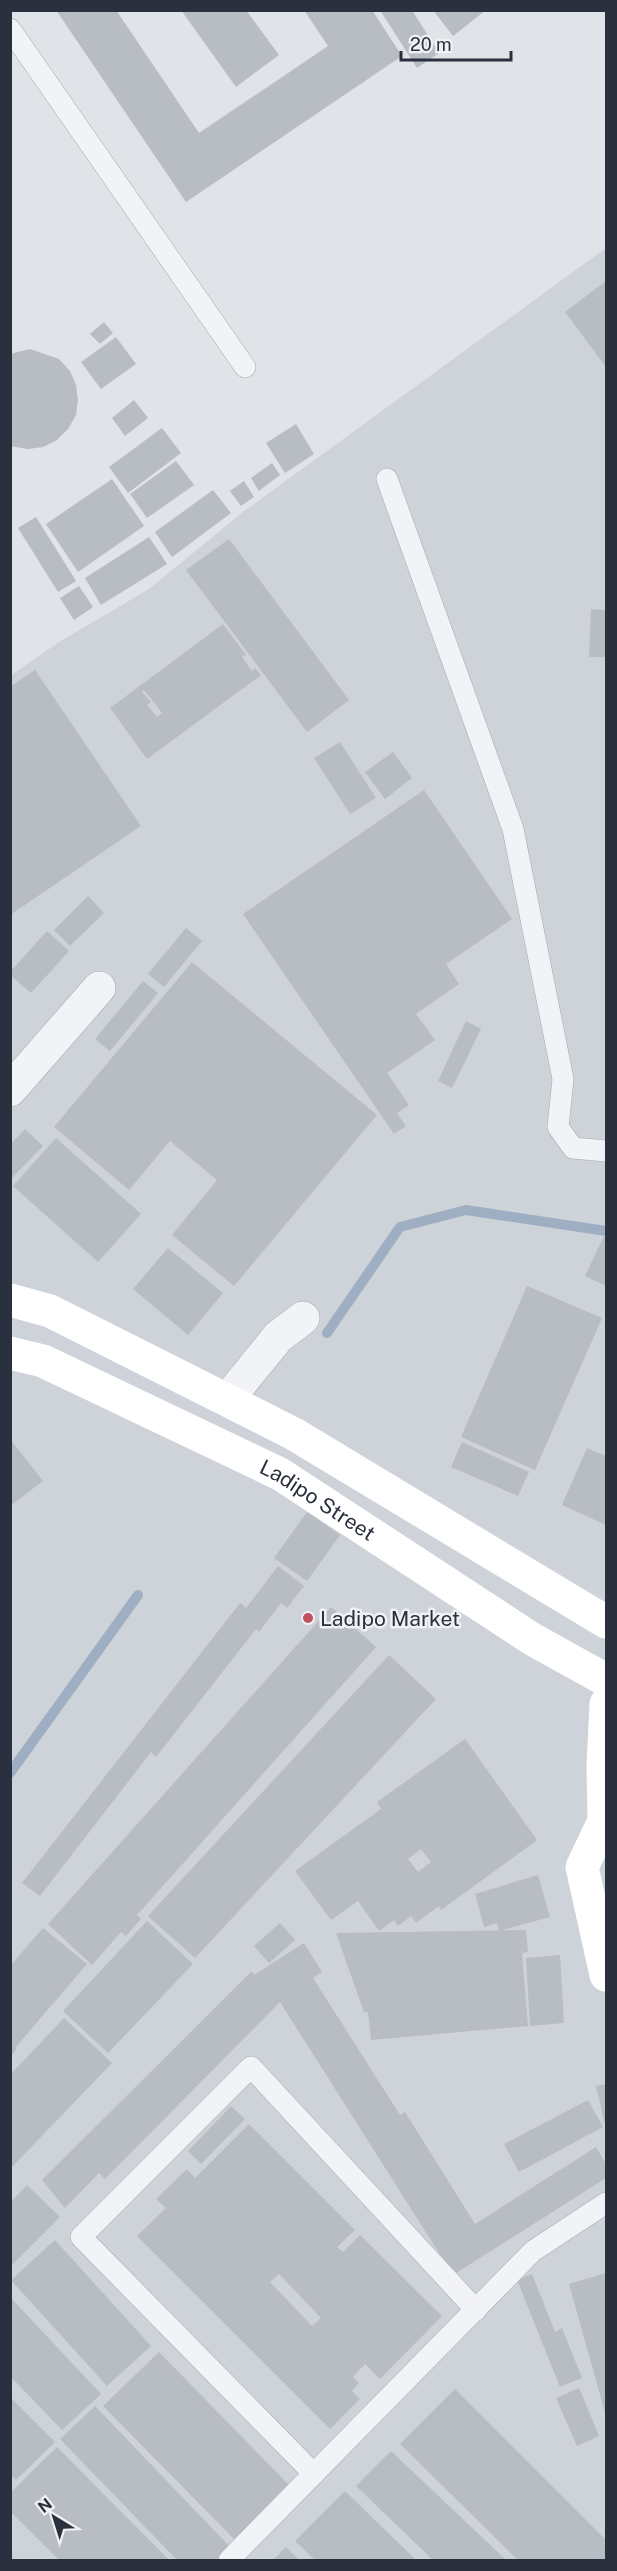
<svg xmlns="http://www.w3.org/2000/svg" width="617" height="2571" font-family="'Public Sans',sans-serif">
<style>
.built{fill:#ced2d9}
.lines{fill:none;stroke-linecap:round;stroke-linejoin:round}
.stream{stroke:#9eafc4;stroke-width:10}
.building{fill:#b8bcc3;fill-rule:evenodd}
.lane-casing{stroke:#a6aab1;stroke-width:22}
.street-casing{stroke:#a6aab1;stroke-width:34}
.lane{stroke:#f2f3f6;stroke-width:21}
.street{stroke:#f2f3f6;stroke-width:33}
.secondary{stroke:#fff;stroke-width:33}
.poi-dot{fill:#c0515f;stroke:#eff1f5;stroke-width:2}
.labels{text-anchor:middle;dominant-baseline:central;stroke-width:5;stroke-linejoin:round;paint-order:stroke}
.street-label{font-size:21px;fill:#2a303d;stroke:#eff1f5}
.poi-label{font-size:21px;fill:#2a303d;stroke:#eff1f5;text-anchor:start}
</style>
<rect width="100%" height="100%" fill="#e0e3e7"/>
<polygon class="built" points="606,248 606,2560 11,2560 10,676 59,642 149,589 243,512"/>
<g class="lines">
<g class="stream">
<polyline points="327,1333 400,1227 466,1210 606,1231"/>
<polyline points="10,1773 138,1595"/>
</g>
</g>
<g class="building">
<polygon points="56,10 116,10 199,133 328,46 304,10 372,10 402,56 186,202"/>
<polygon points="181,10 246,10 279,55 236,87"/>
<polygon points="380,10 412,10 439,53 417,68"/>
<polygon points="433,10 486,10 453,36"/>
<polygon points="606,281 606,367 565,312"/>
<polygon points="104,322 113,333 100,344 90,334"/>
<polygon points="116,337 136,364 101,389 81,362"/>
<polygon points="30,349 59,359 70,371 76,385 78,400 76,415 68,429 57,440 43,447 28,449 10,446 10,354"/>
<polygon points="134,400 148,418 125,436 112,418"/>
<polygon points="296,424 314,454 285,473 266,443"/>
<polygon points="162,428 181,453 128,493 109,467"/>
<polygon points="176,461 194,485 147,518 130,494"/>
<polygon points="272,463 280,475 259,491 251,478"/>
<polygon points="112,479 144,526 78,572 46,524"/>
<polygon points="244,481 254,497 241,506 230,491"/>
<polygon points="213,490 231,513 172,557 155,532"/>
<polygon points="36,517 76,581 58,592 18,528"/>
<polygon points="149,537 167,564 101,605 85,578"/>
<polygon points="229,539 349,700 307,732 186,570"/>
<polygon points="79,586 93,607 74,620 60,598"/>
<polygon points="591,609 606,610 606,657 589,657"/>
<path d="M223 624 246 655 242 657 252 671 255 668 261 675 147 759 110 708ZM144 690 162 713 157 717 147 705 151 702 142 692Z"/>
<polygon points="35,670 141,826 10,915 10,687"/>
<polygon points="340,742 376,798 350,814 314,758"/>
<polygon points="393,752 412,778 385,799 365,772"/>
<polygon points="424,790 512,919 446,964 459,984 416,1014 435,1040 387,1073 409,1105 397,1113 406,1126 394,1134 243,914"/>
<polygon points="88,896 104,913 70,946 54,930"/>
<polygon points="186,928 202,941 164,987 148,974"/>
<polygon points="47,931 69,951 31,993 10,975 10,972"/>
<polygon points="192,962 377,1115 234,1286 172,1235 217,1180 170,1141 129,1190 54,1127"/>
<polygon points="143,981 158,993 110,1051 95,1039"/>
<polygon points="466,1021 481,1029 452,1088 438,1081"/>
<polygon points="25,1129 43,1146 10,1180 10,1145"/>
<polygon points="56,1138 141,1214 98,1262 13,1186"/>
<polygon points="604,1236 606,1238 606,1286 585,1276"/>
<polygon points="168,1248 223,1293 188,1335 133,1289"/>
<polygon points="527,1286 602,1318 535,1470 461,1437"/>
<polygon points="10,1439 43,1481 10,1506"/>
<polygon points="462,1442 529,1472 518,1496 451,1467"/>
<polygon points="587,1448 606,1456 606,1525 562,1505"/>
<polygon points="307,1512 340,1535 307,1581 274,1558"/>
<polygon points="278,1566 304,1586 287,1608 281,1603 259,1632 256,1629 156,1757 151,1752 40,1896 22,1883 240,1603 246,1608"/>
<polygon points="331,1607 376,1647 137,1915 141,1919 126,1936 121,1932 92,1965 48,1924"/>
<polygon points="389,1655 436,1699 195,1958 148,1916"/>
<path d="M465 1739 537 1840 441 1910 439 1906 416 1923 411 1916 398 1926 394 1920 379 1931 358 1901 331 1920 295 1871 381 1809 377 1802ZM421 1849 431 1862 418 1872 408 1859Z"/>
<polygon points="538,1875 550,1917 499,1931 497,1923 484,1927 475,1894"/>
<polygon points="147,1921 193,1964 108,2053 63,2011"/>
<polygon points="280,1923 295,1940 269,1963 254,1946"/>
<polygon points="43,1928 87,1964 15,2048 17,2049 10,2057 10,1966"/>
<polygon points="526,1930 528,1952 522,1953 528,2026 371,2040 368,2012 364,2012 336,1933"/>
<polygon points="304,1943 322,1972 313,1978 400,2115 405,2112 475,2224 596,2147 606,2164 606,2178 453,2275 280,2002 105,2179 99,2173 65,2208 42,2180 252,1971 254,1975"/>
<polygon points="560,1955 564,2023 530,2026 526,1958"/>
<polygon points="64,2018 112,2063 10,2169 10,2075"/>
<polygon points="606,2084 606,2129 596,2086"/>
<polygon points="588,2100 603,2127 519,2172 504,2144"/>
<polygon points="231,2106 245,2119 201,2164 188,2151"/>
<path d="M249 2124 355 2230 337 2247 343 2252 360 2235 442 2316 380 2379 365 2364 353 2377 359 2383 352 2391 360 2399 330 2429 137 2236 166 2208 156 2199 187 2169 195 2178ZM279 2274 321 2318 312 2326 270 2282Z"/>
<polygon points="27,2185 60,2217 10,2267 10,2203"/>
<polygon points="55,2240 151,2346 107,2386 11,2280"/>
<polygon points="606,2273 606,2416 569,2284"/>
<polygon points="532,2274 555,2332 562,2328 582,2378 560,2387 517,2280"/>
<polygon points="10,2297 101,2394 62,2430 10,2376"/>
<polygon points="159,2352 290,2486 235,2540 103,2406"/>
<polygon points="579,2388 599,2436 577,2446 556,2398"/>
<polygon points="455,2389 606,2540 606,2560 518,2560 400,2444"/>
<polygon points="10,2397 55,2442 16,2480 10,2474"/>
<polygon points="95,2406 232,2549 220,2560 177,2560 60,2439"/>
<polygon points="57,2447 169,2560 59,2560 10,2511 10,2493"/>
<polygon points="391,2451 506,2560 433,2560 356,2486"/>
<polygon points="345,2491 416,2560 315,2560 295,2541"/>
<polygon points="286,2547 299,2560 273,2560"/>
</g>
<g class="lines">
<defs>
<g id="lane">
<polyline points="10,29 245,367"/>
<polyline points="387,479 513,829 563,1079 558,1127 573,1148 606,1151"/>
<polyline points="314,2474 81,2237 251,2067 476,2310"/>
<polyline points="229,2560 533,2251 606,2203"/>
</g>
<g id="street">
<polyline points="10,1090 99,988"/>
<polyline points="227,1400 278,1337 303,1318"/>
</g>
</defs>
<use href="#lane" class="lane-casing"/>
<use href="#street" class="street-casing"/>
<use href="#lane" class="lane"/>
<use href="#street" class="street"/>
<g class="secondary">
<polyline points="10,1300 50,1311 294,1434 606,1622"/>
<path id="s1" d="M10 1353 43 1361 280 1474 532 1639 606 1680"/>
<polyline points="606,1704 603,1766 604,1821 582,1867 606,1975"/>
</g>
</g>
<circle class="poi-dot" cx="308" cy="1618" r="6"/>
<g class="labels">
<g class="street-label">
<text stroke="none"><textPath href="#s1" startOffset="342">Ladipo Street</textPath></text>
</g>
<g class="poi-label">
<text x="320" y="1618">Ladipo Market</text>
</g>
</g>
<rect width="617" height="2571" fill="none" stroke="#2a303d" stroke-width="24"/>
<g transform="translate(54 2517) rotate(322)" stroke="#eff1f5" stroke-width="4.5" paint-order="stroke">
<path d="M0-4.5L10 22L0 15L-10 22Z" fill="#2a303d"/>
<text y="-9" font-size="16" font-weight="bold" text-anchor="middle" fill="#2a303d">N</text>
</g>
<path d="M401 51v9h110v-9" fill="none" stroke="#2a303d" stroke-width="3"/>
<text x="410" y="51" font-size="18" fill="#2a303d" stroke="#eff1f5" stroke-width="4.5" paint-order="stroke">20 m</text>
</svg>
